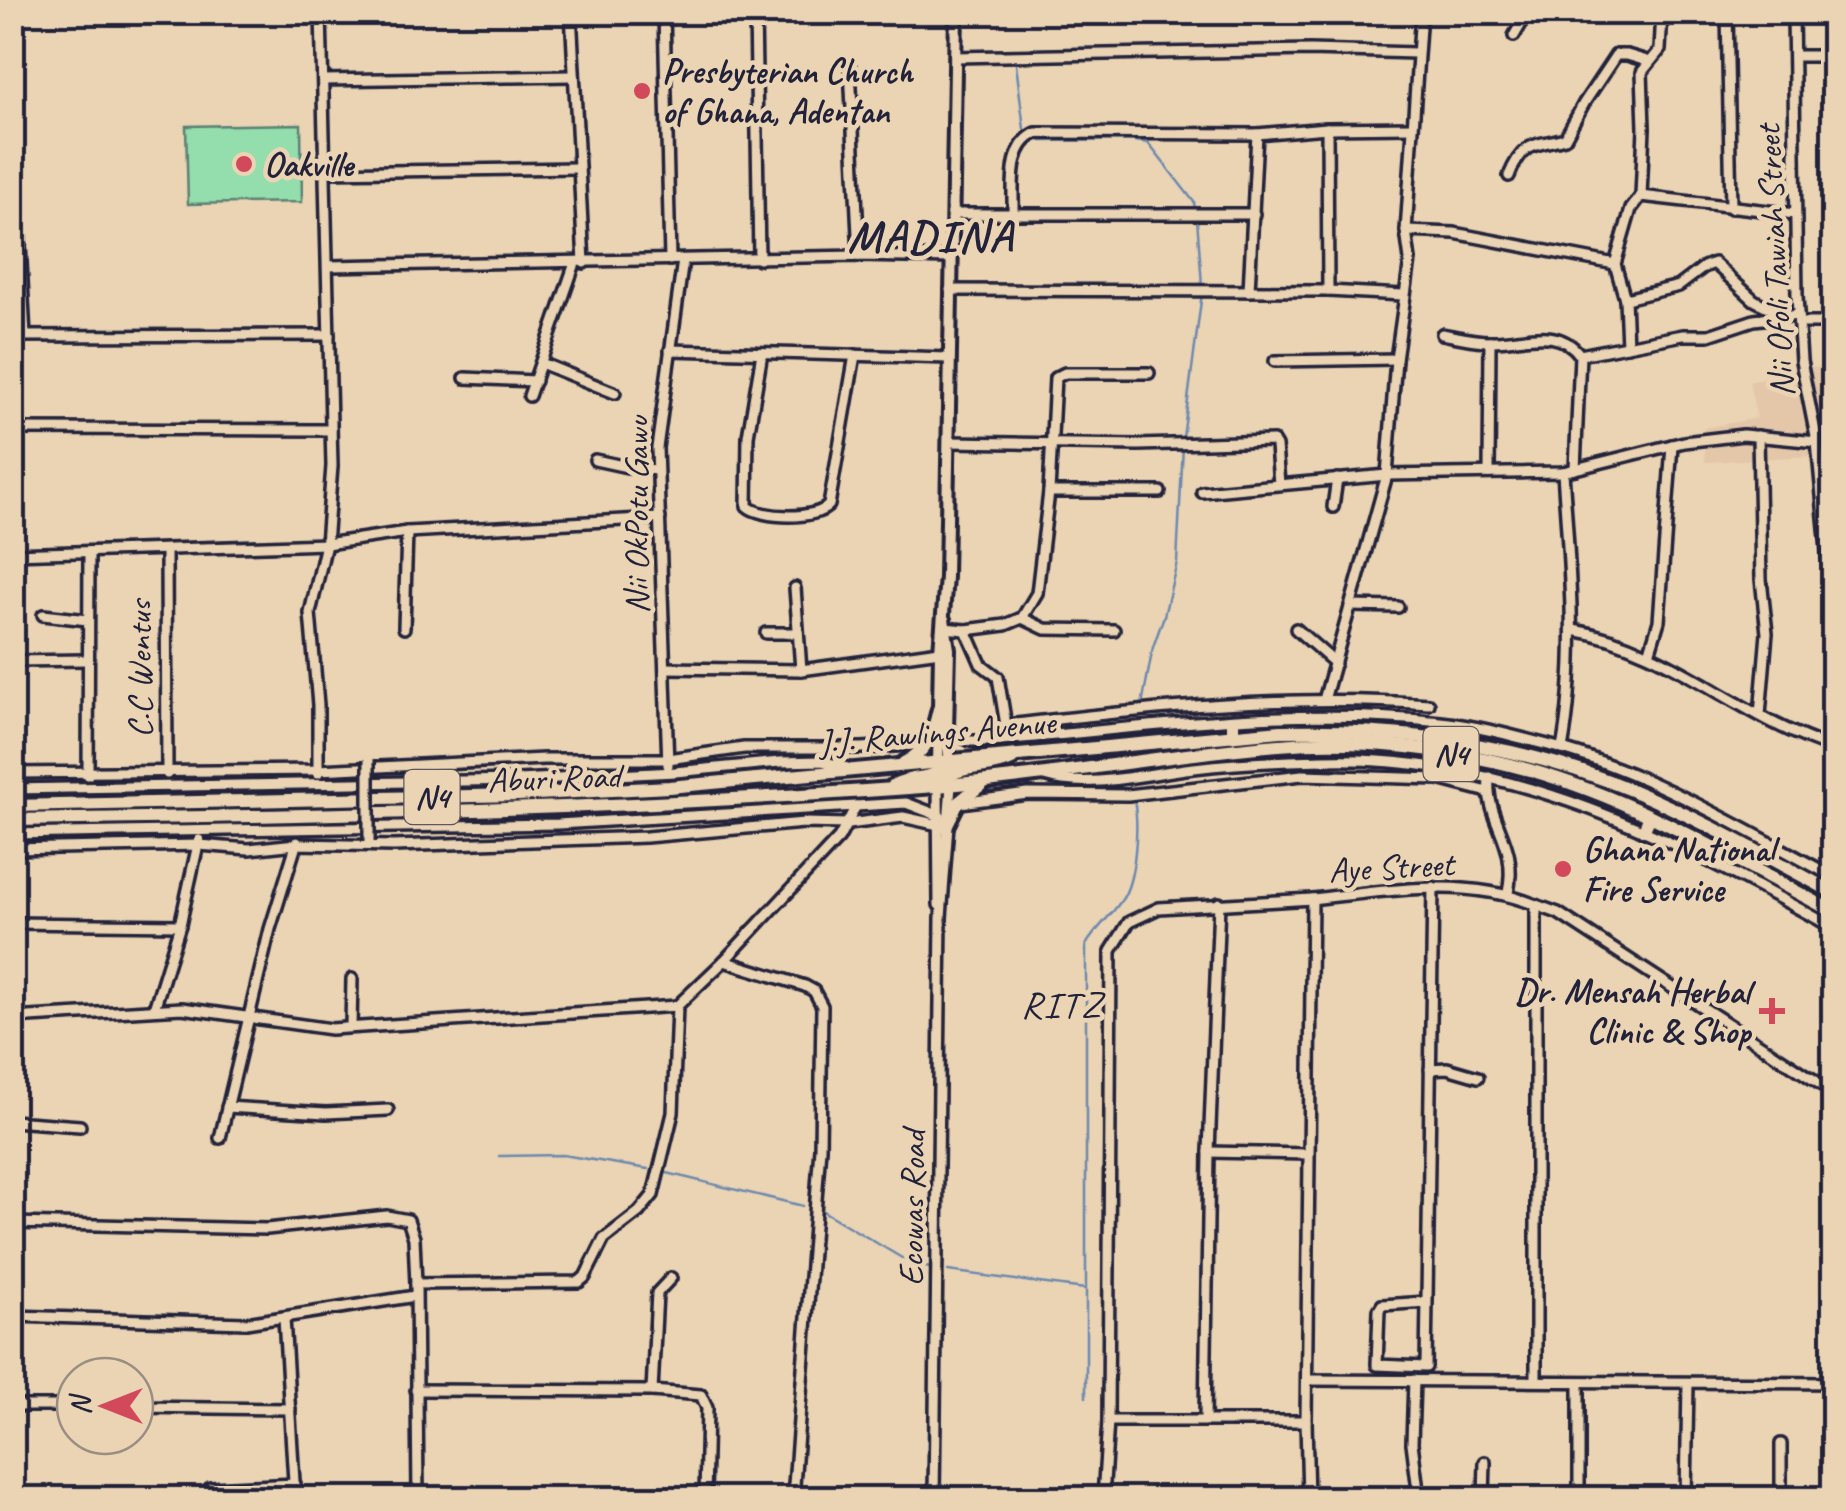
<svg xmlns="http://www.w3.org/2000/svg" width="1846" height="1511" font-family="Caveat,sans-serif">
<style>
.built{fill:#e4c7a8}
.pitch{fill:#94ddac;stroke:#5b8074;stroke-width:2.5}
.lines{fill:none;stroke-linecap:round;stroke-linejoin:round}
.stream{stroke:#6e89ae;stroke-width:2.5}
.minor-casing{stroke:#22223b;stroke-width:16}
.major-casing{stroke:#22223b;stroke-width:18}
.highway-casing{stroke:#22223b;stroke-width:20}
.minor{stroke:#ead4b3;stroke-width:9}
.major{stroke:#ead4b3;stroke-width:10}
.highway{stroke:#ead4b3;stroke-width:12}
.minor-bridge-casing{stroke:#22223b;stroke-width:16;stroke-linecap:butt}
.minor-bridge{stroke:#ead4b3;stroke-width:9}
.poi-dot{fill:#d1495b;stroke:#ead4b3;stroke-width:4}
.labels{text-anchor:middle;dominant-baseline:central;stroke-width:9;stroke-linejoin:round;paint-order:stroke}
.shield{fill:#ead4b3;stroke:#5e575f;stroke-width:2.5}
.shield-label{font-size:32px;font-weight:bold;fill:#22223b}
.poi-label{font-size:35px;font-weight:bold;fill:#22223b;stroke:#ead4b3;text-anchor:start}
.street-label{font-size:35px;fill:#22223b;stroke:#ead4b3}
.neighbourhood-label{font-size:38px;letter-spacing:2.5px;fill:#22223b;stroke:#ead4b3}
.district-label{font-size:45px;font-weight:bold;letter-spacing:2.5px;fill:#22223b;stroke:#ead4b3}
</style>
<rect width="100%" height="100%" fill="#ead4b3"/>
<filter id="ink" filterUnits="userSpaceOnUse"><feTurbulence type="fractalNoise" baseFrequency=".01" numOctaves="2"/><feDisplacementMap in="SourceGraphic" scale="20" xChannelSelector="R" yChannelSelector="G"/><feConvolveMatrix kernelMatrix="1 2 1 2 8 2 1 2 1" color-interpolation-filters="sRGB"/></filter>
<g filter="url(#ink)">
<polygon class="built" points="1800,367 1833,368 1833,494 1830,455 1705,462 1704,428 1757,418 1749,382"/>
<polygon class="pitch" points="301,124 302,202 188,204 186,126"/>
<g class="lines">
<g class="stream">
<polyline points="1016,64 1024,129 1029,132"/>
<polyline points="1036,136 1042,141 1129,140 1148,143 1194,202 1195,210"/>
<polyline points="1197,218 1202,285"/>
<polyline points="1183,438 1202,293"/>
<polyline points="1142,705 1153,647 1164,616 1177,562 1183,446"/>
<polyline points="499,1156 563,1155 648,1169"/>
<polyline points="667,1173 803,1206"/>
<polyline points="821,1210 912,1264 930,1268"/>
<polyline points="948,1271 1085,1289"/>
<path d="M1086 1397V945C1096 928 1110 917 1121 901 1136 881 1139 824 1134 800"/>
</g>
<defs>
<g id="minor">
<polyline points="571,12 584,263"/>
<polyline points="664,12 670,260"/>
<polyline points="755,12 759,259"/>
<polyline points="1727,12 1731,208"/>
<polyline points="1793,12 1797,296 1801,361 1817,442 1834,625"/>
<polyline points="1514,36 1528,12"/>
<polyline points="1794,56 1834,56"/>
<polyline points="955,57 1310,50 1416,53"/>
<polyline points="850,67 859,256"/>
<polyline points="323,80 572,76"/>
<polyline points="12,96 25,336"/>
<polyline points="1327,128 1328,291"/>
<polyline points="326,172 577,168"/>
<path d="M1509 176C1523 141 1535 146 1565 138L1584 103 1616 55H1627L1647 61"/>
<polyline points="1641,196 1795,214"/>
<polyline points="952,214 1254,214"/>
<path d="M1013 215C1014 187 1007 147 1036 133L1257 134 1327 128 1412 127"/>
<polyline points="1406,231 1454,233 1615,264"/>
<polyline points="328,266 859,256 951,258"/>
<polyline points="950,290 1328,291 1403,295"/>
<polyline points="1249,291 1257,134"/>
<polyline points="1625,299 1679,286 1704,267 1714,263 1754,300 1783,315"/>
<polyline points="1799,323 1834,323"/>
<path d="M1442 334C1458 337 1474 341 1490 341 1522 342 1557 324 1580 355L1575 469"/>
<polyline points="12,336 329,335"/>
<polyline points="1627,346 1625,299 1615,264 1631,209 1641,196 1644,128 1642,72 1660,50 1662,12"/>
<polyline points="670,350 949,358"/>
<path d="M762 353 748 436 747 506C761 519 817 520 829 505L855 355"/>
<polyline points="1580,355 1683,335 1709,335 1754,320 1798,315"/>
<polyline points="1275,361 1396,359"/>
<polyline points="541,363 615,393"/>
<polyline points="465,378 535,381"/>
<polyline points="529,396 575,263"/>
<polyline points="12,429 331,430"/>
<polyline points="1758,436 1761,579 1767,633 1760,715"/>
<polyline points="949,442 1138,445 1273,441 1276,446 1279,484"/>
<polyline points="595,460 632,468 657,470"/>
<polyline points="1489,473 1490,341"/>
<polyline points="1049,492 1160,492"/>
<polyline points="1202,492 1387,475 1563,472 1684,442 1743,435 1817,442"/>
<polyline points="1333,507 1337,479"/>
<polyline points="166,551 167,774"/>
<polyline points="12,554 326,544 407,532 660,518"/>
<polyline points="795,588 801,670"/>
<polyline points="1350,606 1398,607"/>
<polyline points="43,615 88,620"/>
<polyline points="1022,618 1045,629 1114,630"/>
<polyline points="404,628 407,532"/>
<polyline points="943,628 966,630 1005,625 1022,618 1037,593 1049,492 1055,378 1065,373 1149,373"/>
<polyline points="1296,629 1335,663"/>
<polyline points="966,630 981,664 998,677 1006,725"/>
<path d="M1573 630C1669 646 1742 720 1834 748"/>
<polyline points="766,633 798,633"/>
<polyline points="1649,654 1659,621 1672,445"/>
<polyline points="12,661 87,660"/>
<polyline points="665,668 801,670 940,651"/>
<polyline points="1324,700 1387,475 1396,359 1410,260 1406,231 1421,12"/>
<path d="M947 729 970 741H987C1138 729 1290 705 1441 722 1480 726 1521 738 1559 748 1657 776 1744 830 1834 877"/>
<path d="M989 740 1006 725C1146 709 1288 693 1429 704"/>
<path d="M1562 749C1579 656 1569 565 1563 472"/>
<polyline points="668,765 657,448 683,260"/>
<polyline points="12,773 318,770 544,759 668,759 744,748 862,748 926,744"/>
<polyline points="318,773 318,705 310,613 326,544 332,466 321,12"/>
<polyline points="88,775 89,552"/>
<path d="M1044 776C1090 790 1148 773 1194 768 1237 763 1280 761 1323 760 1510 754 1674 839 1834 928"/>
<path d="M1489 777C1485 823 1519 840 1508 893"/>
<polyline points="938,786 939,905"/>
<polyline points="12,789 518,780 675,772 780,762 822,761 848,768"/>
<polyline points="960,803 1028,794 1128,795 1302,775 1438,779 1488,792"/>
<polyline points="12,834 558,824 906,803 940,816"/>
<polyline points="12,849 199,845 249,849 296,844 394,846 646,837 804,823 848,824 903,817 939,825"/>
<polyline points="1536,905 1558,913 1834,1093"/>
<polyline points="12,923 180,925"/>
<polyline points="724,961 805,986 814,991 822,1006 820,1148 793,1498"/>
<polyline points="154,1009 180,925 199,840"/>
<polyline points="12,1018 182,1008 331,1029 677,1006 724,961 839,838 856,806"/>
<polyline points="351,1027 352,979"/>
<polyline points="1430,1069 1447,1068 1478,1077"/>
<polyline points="227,1107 326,1113 388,1110"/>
<polyline points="12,1121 80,1126"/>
<polyline points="220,1138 270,929 297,842"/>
<polyline points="1209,1152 1308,1154"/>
<polyline points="12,1223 267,1229 387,1216 408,1220 414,1238 416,1284 418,1498"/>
<polyline points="416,1284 579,1282 585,1277 604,1239 639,1212 653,1195 673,1113 677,1006"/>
<path d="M1427 1302 1382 1305 1379 1310 1377 1365 1426 1367C1429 1207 1430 1047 1433 887"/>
<polyline points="12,1316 246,1323 415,1296"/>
<polyline points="284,1318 295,1498"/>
<polyline points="1307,1380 1834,1383"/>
<polyline points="1414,1380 1412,1443 1419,1498"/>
<polyline points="1579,1383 1579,1498"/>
<polyline points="416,1390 652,1391 701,1395 707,1408 705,1498"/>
<polyline points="652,1391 657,1293 671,1278"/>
<polyline points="12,1406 75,1406"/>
<polyline points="135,1407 290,1409"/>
<polyline points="1205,1420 1209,1152 1219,903"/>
<polyline points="1108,1421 1306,1421"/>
<polyline points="210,1488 295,1484"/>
<polyline points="934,1498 941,918 951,785"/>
<polyline points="1103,1498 1108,1421 1111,951 1129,922 1159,908 1312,899"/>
<path d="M1308 1498 1306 1421 1312 899C1386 891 1465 876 1536 905V1380"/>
<polyline points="1484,1498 1485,1462"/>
<polyline points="1686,1498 1688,1383"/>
<polyline points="1781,1498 1781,1444"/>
</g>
<g id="major">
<polyline points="944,619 949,649 947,729 950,766"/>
<polyline points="938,766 940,651 946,577 956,12"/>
</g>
<g id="highway">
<polyline points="1233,721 1233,736"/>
<path d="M904 763C927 752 934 732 939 709"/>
<path d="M894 785C911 776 932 780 945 768"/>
<path d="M938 786C955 761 987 772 1012 759"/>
<path d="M12 806 518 795 669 787 1281 731C1401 728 1519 743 1631 790 1701 819 1767 857 1834 893"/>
<path d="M12 820C321 816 629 809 936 786 1051 777 1165 754 1279 745 1346 739 1418 746 1484 759 1610 784 1721 852 1834 912"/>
<polyline points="946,826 957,804 983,783"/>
<polyline points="1644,830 1650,816"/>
</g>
</defs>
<use href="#minor" class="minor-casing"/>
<use href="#major" class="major-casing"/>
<use href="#highway" class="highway-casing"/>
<use href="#minor" class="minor"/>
<use href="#major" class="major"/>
<use href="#highway" class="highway"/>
<defs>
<polyline id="minor-bridge" points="369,759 369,842"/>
</defs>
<use href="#minor-bridge" class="minor-bridge-casing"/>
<use href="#minor-bridge" class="minor-bridge"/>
</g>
</g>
<g class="poi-dot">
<circle cx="642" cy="91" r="10"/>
<circle cx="244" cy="164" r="10"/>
<circle cx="1563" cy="869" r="10"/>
<path d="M1767 996h10v10h10v10h-10v10h-10v-10h-10v-10h10z"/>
</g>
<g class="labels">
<g class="shield">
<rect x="1423.5" y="727" width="55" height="54" rx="8"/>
<rect x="404.5" y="770" width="55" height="54" rx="8"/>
</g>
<g class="shield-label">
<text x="1451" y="754">N4</text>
<text x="432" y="797">N4</text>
</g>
<g class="poi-label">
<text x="662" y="71">Presbyterian Church<tspan x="662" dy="40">of Ghana, Adentan</tspan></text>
<text x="264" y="164">Oakville</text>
<text x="1583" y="849">Ghana National<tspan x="1583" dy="40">Fire Service</tspan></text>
<text x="1750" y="991" text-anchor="end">Dr. Mensah Herbal<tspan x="1750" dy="40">Clinic &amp; Shop</tspan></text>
</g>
<g class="street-label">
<text transform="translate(1775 261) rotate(-93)">Nii Ofoli Tawiah Street</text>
<text transform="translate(636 515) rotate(-90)">Nii OkPotu Gawu</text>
<text transform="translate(139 669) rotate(-90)">C.C Wentus</text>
<text transform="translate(937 732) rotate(-5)">J.J. Rawlings Avenue</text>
<text transform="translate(554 778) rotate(-2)">Aburi Road</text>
<text transform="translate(1391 867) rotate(-3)">Aye Street</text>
<text transform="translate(912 1208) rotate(-89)">Ecowas Road</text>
</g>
<g class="neighbourhood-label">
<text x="1062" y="1004">RITZ</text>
</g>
<g class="district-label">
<text x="931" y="236">MADINA</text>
</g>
</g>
<rect width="1846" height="1511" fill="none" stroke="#ead4b3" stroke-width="50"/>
<rect x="25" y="25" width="1796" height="1461" fill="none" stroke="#22223b" stroke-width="4" filter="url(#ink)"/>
<g transform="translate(105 1406) rotate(270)"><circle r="48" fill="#ead4b3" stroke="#9a8d83" stroke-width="2.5"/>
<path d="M0-8L18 38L0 25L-18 38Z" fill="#d1495b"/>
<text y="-15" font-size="28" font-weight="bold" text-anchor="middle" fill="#22223b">N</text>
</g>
</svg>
